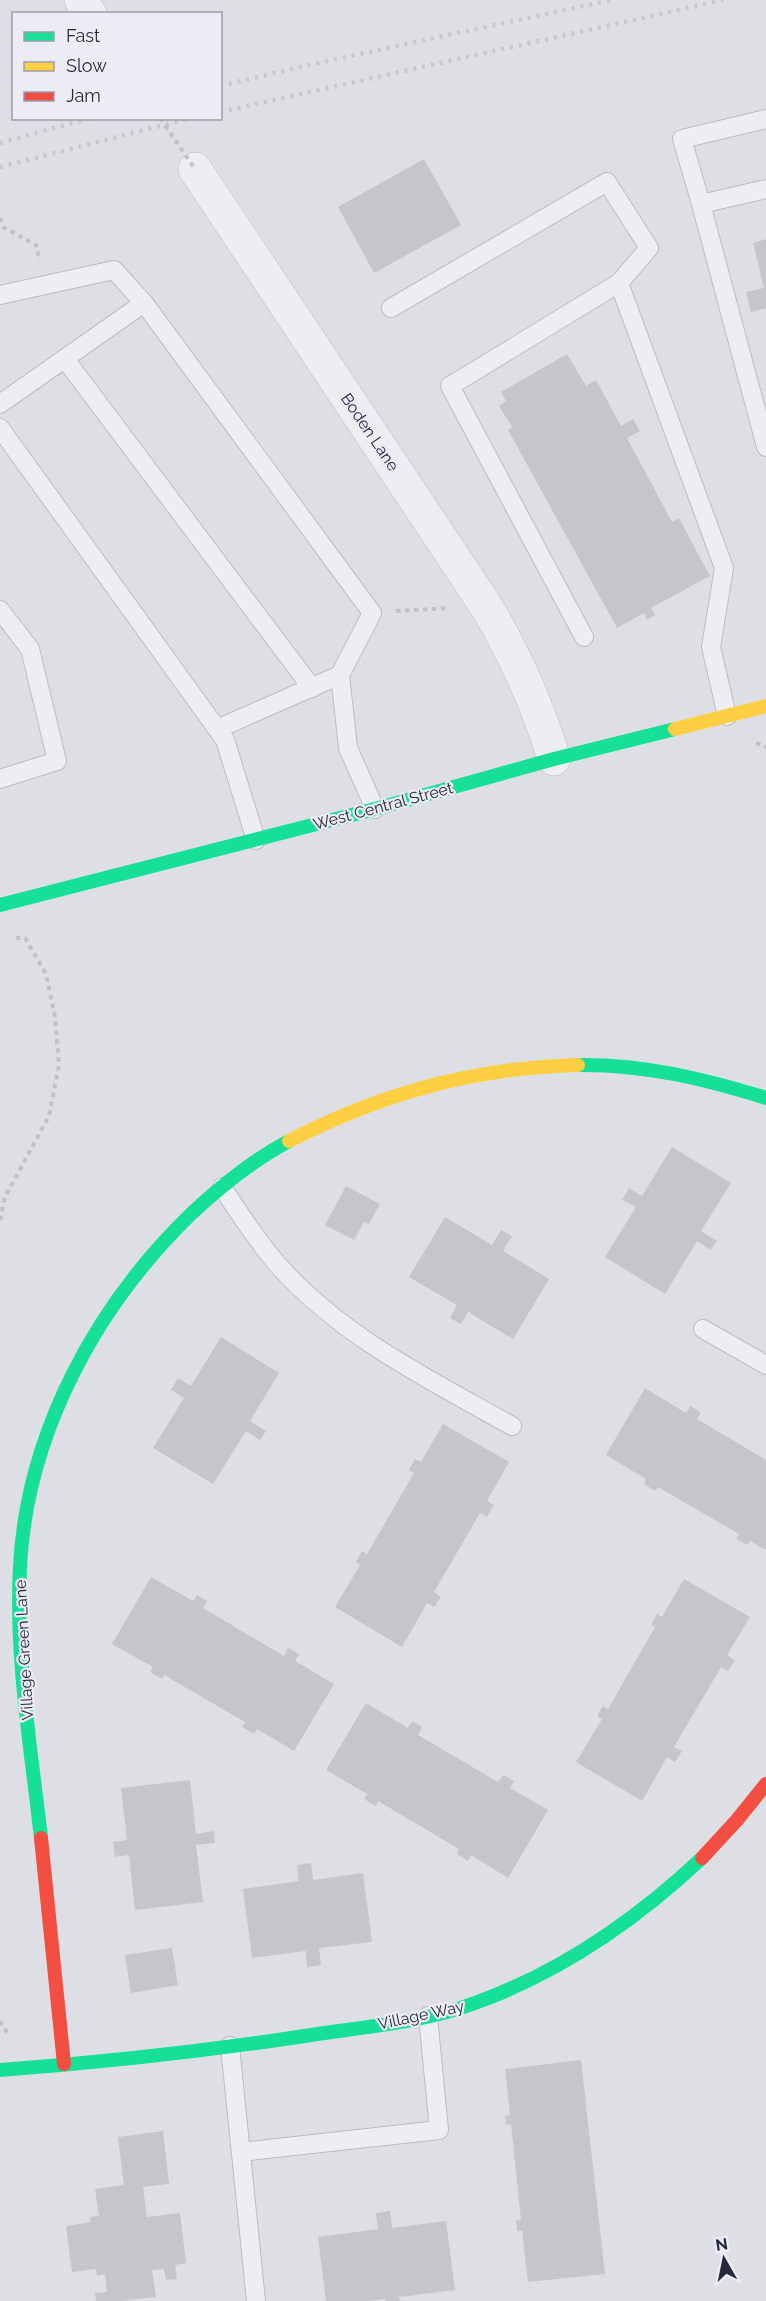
<svg xmlns="http://www.w3.org/2000/svg" width="766" height="2301" font-family="Raleway,sans-serif">
<style>
.building{fill:#c5c6cc}
.lines{fill:none;stroke-linecap:round;stroke-linejoin:round}
.lane-casing{stroke:#bbbcc1;stroke-width:20}
.street-casing{stroke:#bbbcc1;stroke-width:34}
.path{stroke:#c0c0c7;stroke-width:4;stroke-dasharray:4.5 4.5;stroke-linecap:butt}
.lane{stroke:#edeef1;stroke-width:18}
.street{stroke:#edeef1;stroke-width:33}
.fast{stroke:#16e098;stroke-width:14}
.slow{stroke:#ffcf43;stroke-width:14}
.jam{stroke:#f24e42;stroke-width:14}
.rail{stroke:#c7c7cc;stroke-width:4.5;stroke-dasharray:3 6;stroke-linecap:butt}
.path-bridge{stroke:#c0c0c7;stroke-width:4;stroke-dasharray:4.5 4.5;stroke-linecap:butt}
.labels{text-anchor:middle;dominant-baseline:central;stroke-width:4.5;stroke-linejoin:round;paint-order:stroke}
.street-label{font-size:16px;fill:#25283d;stroke:#ebecf4}
</style>
<rect width="100%" height="100%" fill="#dedfe4"/>
<g class="building">
<polygon points="424,159 461,225 374,273 338,207"/>
<polygon points="766,239 766,308 751,312 746,292 764,288 753,243"/>
<polygon points="567,354 586,386 596,380 621,426 633,419 640,431 627,438 672,522 679,518 710,576 651,608 655,615 647,620 644,613 617,628 508,430 512,427 499,406 506,401 501,392"/>
<polygon points="672,1147 731,1183 701,1231 717,1241 711,1250 697,1241 665,1294 605,1257 636,1207 622,1200 629,1188 642,1196"/>
<polygon points="346,1186 380,1204 369,1224 364,1222 354,1240 325,1225"/>
<polygon points="445,1217 492,1245 501,1230 512,1236 503,1251 549,1279 513,1339 468,1312 461,1324 450,1318 457,1305 409,1277"/>
<polygon points="221,1337 279,1373 250,1421 266,1431 260,1440 246,1431 213,1484 153,1448 184,1398 171,1390 178,1378 191,1386"/>
<polygon points="645,1388 686,1413 690,1406 701,1412 697,1419 766,1460 766,1550 750,1541 747,1545 736,1539 739,1534 658,1487 655,1491 644,1484 646,1479 606,1455"/>
<polygon points="443,1424 509,1462 487,1501 494,1505 487,1517 480,1513 434,1592 441,1597 434,1607 427,1603 402,1647 335,1607 360,1565 356,1562 362,1551 367,1554 414,1473 409,1470 415,1459 421,1462"/>
<polygon points="151,1577 193,1601 197,1595 207,1601 203,1608 284,1656 288,1648 299,1654 295,1661 334,1684 294,1751 257,1729 254,1734 242,1727 245,1722 164,1675 162,1679 150,1672 153,1667 112,1644"/>
<polygon points="684,1579 750,1617 727,1655 735,1660 728,1671 721,1667 674,1747 682,1751 675,1762 667,1757 642,1801 576,1762 602,1719 597,1716 603,1706 608,1709 655,1627 651,1625 657,1614 662,1617"/>
<polygon points="366,1703 408,1728 412,1721 422,1727 418,1735 498,1782 503,1775 514,1781 510,1788 548,1810 508,1878 471,1855 468,1861 457,1854 459,1849 378,1801 376,1806 364,1799 367,1794 326,1770"/>
<polygon points="190,1780 196,1834 214,1831 215,1843 196,1845 203,1902 135,1910 129,1855 115,1857 113,1842 127,1840 121,1788"/>
<polygon points="311,1863 313,1880 363,1873 372,1942 319,1948 321,1965 307,1967 306,1951 252,1958 243,1889 299,1881 297,1865"/>
<polygon points="172,1948 178,1985 131,1993 125,1955"/>
<polygon points="581,2060 605,2274 528,2282 522,2231 517,2231 516,2220 521,2220 511,2124 506,2125 505,2116 510,2115 505,2069"/>
<polygon points="163,2131 169,2184 143,2187 147,2217 180,2213 186,2263 175,2265 177,2279 166,2280 164,2269 152,2270 156,2297 121,2301 96,2301 95,2293 107,2292 105,2274 97,2276 96,2269 72,2272 66,2226 91,2222 90,2217 99,2216 95,2189 124,2185 118,2137"/>
<polygon points="390,2211 392,2228 446,2221 455,2290 399,2297 400,2301 386,2301 385,2299 366,2301 326,2301 318,2237 378,2229 376,2213"/>
</g>
<g class="lines">
<defs>
<g id="lane">
<polyline points="766,189 701,204 766,447"/>
<polyline points="701,204 682,139 766,119"/>
<polyline points="0,295 114,270 144,303"/>
<polyline points="391,308 607,182 649,248 619,283"/>
<polyline points="65,359 312,688"/>
<polyline points="0,404 144,303 372,613 340,675 348,748 375,809"/>
<polyline points="0,428 225,740 256,840"/>
<polyline points="0,610 30,649 57,761 0,779"/>
<polyline points="584,637 450,386 619,283 724,568 711,647 727,716"/>
<polyline points="217,729 340,675"/>
<path d="M222 1187C239 1213 257 1241 278 1265 342 1337 430 1380 512 1426"/>
<polyline points="703,1329 766,1365"/>
<polyline points="230,2046 256,2301"/>
<polyline points="241,2152 439,2130 428,2016"/>
</g>
<g id="street">
<polyline points="81,0 90,14"/>
<path d="M195 169 486 606C516 656 537 703 554 759"/>
</g>
</defs>
<use href="#lane" class="lane-casing"/>
<use href="#street" class="street-casing"/>
<g class="path">
<polyline points="0,218 3,227 36,245 40,261"/>
<polyline points="396,611 448,608"/>
<polyline points="756,743 766,747"/>
<polyline points="0,1220 5,1197 49,1116 59,1065 55,1017 46,974 25,938 13,938"/>
<polyline points="0,2021 9,2036"/>
</g>
<use href="#lane" class="lane"/>
<use href="#street" class="street"/>
<g class="fast">
<polyline points="0,905 375,809 554,759 675,729"/>
<path d="M578 1065C643 1064 705 1079 766 1098"/>
<path d="M41 1838C31 1748 15 1657 20 1566 27 1433 96 1306 191 1214 221 1186 253 1160 289 1141"/>
<path d="M0 2070C108 2062 216 2050 324 2033 374 2026 427 2021 475 2003 561 1972 635 1921 702 1858"/>
</g>
<g class="slow">
<polyline points="675,729 766,706"/>
<path d="M289 1141C382 1093 473 1068 578 1065"/>
</g>
<g class="jam">
<polyline points="41,1838 64,2064"/>
<polyline points="702,1858 737,1820 766,1784"/>
</g>
<g class="rail">
<polyline points="220,86 313,64 612,0"/>
<polyline points="220,112 723,0"/>
<polyline points="0,143 91,118"/>
<polyline points="0,167 191,118"/>
</g>
<polyline class="path-bridge" points="160,118 195,169"/>
</g>
<g class="labels">
<g class="street-label">
<text transform="translate(370 432) rotate(56)">Boden Lane</text>
<text transform="translate(383 806) rotate(-15)">West Central Street</text>
<text transform="translate(24 1650) rotate(-93)">Village Green Lane</text>
<text transform="translate(421 2015) rotate(-12)">Village Way</text>
</g>
</g>
<rect x="12" y="12" width="210" height="108" fill="#ebecf4" stroke="#9c9eab" stroke-width="1.5"/>
<rect x="24" y="32" width="30" height="9" fill="#16e098" stroke="#9c9eab" stroke-width="1.5"/>
<text x="66" y="42" font-size="18" fill="#25283d">Fast</text>
<rect x="24" y="62" width="30" height="9" fill="#ffcf43" stroke="#9c9eab" stroke-width="1.5"/>
<text x="66" y="72" font-size="18" fill="#25283d">Slow</text>
<rect x="24" y="92" width="30" height="9" fill="#f24e42" stroke="#9c9eab" stroke-width="1.5"/>
<text x="66" y="102" font-size="18" fill="#25283d">Jam</text>
<g transform="translate(724 2259) rotate(351)" stroke="#ebecf4" stroke-width="4.5" paint-order="stroke">
<path d="M0-4.5L10 22L0 15L-10 22Z" fill="#25283d"/>
<text y="-9" font-size="16" font-weight="bold" text-anchor="middle" fill="#25283d">N</text>
</g>
</svg>
